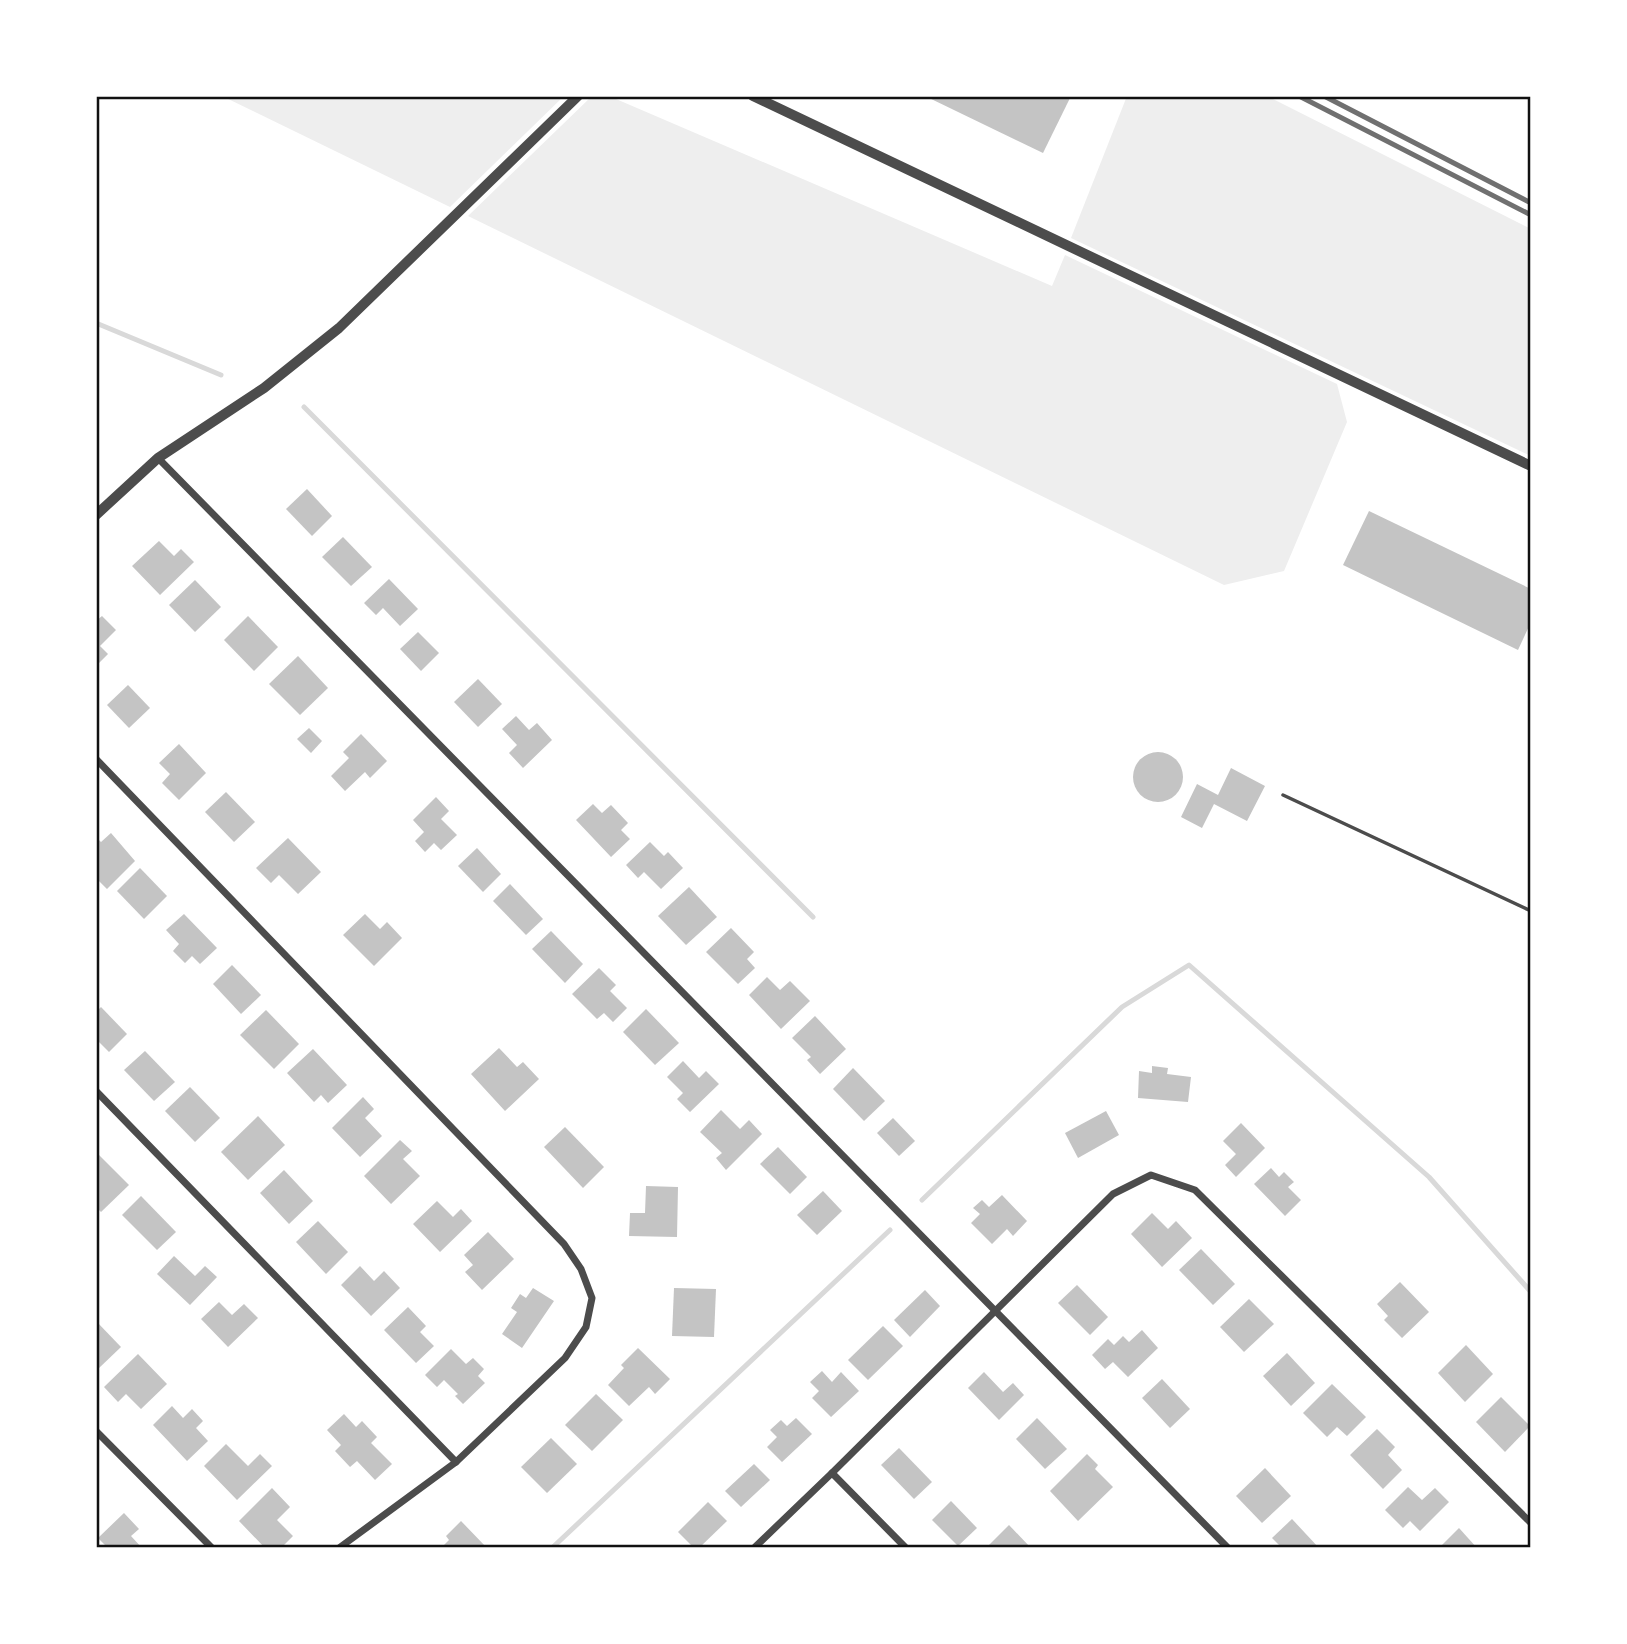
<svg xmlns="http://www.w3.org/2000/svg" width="1627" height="1644" font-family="'PT Sans',sans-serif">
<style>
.green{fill:#eee}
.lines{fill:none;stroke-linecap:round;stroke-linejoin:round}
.stream{stroke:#d9d9d9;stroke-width:5}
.building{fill:#c4c4c4}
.service{stroke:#4c4c4c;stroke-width:3.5}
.minor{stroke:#4c4c4c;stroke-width:7}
.tertiary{stroke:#4c4c4c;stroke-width:10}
.rail{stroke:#707070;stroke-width:5}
.neatline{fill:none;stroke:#111;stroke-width:2.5}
</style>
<rect width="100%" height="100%" fill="#fff"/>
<g class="green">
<polygon points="222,96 564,96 450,207"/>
<polygon points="592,96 609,96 1052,286 1065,255 1337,384 1347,422 1284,571 1224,585 468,216"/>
<polygon points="1127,96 1267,96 1531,229 1531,456 1071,238"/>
</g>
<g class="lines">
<g class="stream">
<polyline points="96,323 221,375"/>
<polyline points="304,407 813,917"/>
<polyline points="922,1200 1122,1007 1189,965 1429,1177 1531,1292"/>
<polyline points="552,1548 890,1230"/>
</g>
</g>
<g class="building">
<polygon points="925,96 1071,96 1043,153"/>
<polygon points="307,489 332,516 312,536 286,509"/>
<polygon points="1369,511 1531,589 1531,622 1518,650 1343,565"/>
<polygon points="343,537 372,567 351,586 322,557"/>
<polygon points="159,541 174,556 181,549 194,562 160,595 132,566"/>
<polygon points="389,579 418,609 400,626 383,608 376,615 364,603"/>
<polygon points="195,580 221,607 195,632 169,605"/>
<polygon points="102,616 116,630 100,646 108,654 96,666 96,621"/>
<polygon points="248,616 278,647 254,671 224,640"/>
<polygon points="418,632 439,653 421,671 400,649"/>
<polygon points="298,656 328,688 300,715 269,684"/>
<polygon points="478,679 502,704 478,727 454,702"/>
<polygon points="128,685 150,708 129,728 107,705"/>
<polygon points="516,716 529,730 537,723 552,740 523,768 509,753 517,745 502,729"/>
<polygon points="309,728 322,741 311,753 297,739"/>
<polygon points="361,734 387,761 370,778 365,772 345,791 331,776 349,758 343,752"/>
<polygon points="179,744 206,773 179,800 162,783 170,774 159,763"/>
<circle cx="1158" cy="777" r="25"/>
<polygon points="1231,768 1265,786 1247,821 1214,804 1202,828 1181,817 1197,784 1218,795"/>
<polygon points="226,792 255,822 234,842 205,812"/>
<polygon points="436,797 449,811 441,819 457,835 441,850 434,843 425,852 415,841 424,832 413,820"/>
<polygon points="593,804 602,813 611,805 628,823 621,830 630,839 611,857 576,820"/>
<polygon points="111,833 135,861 107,889 96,878 96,837 101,842"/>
<polygon points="288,838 321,872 298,894 279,875 271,883 256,868"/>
<polygon points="650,842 664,856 668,852 683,868 661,889 644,872 638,878 626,865"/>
<polygon points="477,848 501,874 483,892 458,866"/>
<polygon points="140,868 167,896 144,919 117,891"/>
<polygon points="510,884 543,919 526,935 493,901"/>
<polygon points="689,887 717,917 686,945 658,916"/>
<polygon points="184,914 217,948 200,964 192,956 185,963 173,951 179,944 166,930"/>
<polygon points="365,914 380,929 387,922 402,938 374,966 343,935"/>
<polygon points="731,928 754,952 747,959 755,968 738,984 706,952"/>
<polygon points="551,931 583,964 565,983 532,949"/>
<polygon points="232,965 261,995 241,1014 213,984"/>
<polygon points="599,968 616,985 610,991 627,1008 613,1022 604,1013 597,1019 572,994"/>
<polygon points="767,977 780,990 790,981 810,1001 781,1029 749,995"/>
<polygon points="101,1007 127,1034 109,1052 96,1039 96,1012"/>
<polygon points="646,1009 679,1043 655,1065 623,1032"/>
<polygon points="266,1010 299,1044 274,1069 240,1035"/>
<polygon points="815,1016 846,1049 820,1074 807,1060 811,1057 792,1038"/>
<polygon points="499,1048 517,1067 523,1062 539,1079 505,1111 471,1074"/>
<polygon points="313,1049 347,1085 328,1103 321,1095 314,1102 287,1073"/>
<polygon points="145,1051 175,1082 154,1101 124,1070"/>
<polygon points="683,1061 699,1078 706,1071 719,1084 690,1112 677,1099 683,1093 667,1077"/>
<polygon points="1152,1066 1168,1068 1167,1074 1191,1077 1188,1102 1138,1098 1139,1071 1152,1073"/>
<polygon points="853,1068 885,1101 864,1121 833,1089"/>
<polygon points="190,1087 220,1118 195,1142 165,1111"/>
<polygon points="363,1097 374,1109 365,1118 382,1136 360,1157 332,1128"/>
<polygon points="721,1110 740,1129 749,1120 762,1134 726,1170 716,1158 722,1153 700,1132"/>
<polygon points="1106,1111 1119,1135 1078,1158 1065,1133"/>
<polygon points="258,1116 285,1145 248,1180 221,1152"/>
<polygon points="893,1118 915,1141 899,1156 877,1133"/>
<polygon points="1241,1123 1265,1148 1236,1177 1225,1165 1236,1154 1223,1141"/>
<polygon points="565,1127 604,1167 583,1188 544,1147"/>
<polygon points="400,1140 412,1151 403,1159 420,1176 391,1204 364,1176"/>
<polygon points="778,1147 807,1177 790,1194 760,1164"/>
<polygon points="96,1152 129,1185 101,1212 96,1207"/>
<polygon points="1271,1168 1279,1177 1284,1172 1294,1182 1288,1187 1301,1200 1285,1216 1254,1184"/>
<polygon points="284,1170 313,1201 289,1224 260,1193"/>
<polygon points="646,1186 678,1187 677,1237 629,1236 630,1213 645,1213"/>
<polygon points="823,1191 842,1211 817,1235 797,1215"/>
<polygon points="1002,1195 1027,1221 1013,1236 1007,1229 992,1244 971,1223 980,1214 973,1208 982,1200 989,1207"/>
<polygon points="141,1196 176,1232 157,1250 122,1215"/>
<polygon points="437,1201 453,1217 461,1209 472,1221 440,1252 413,1224"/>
<polygon points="1152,1213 1168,1229 1176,1221 1192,1238 1162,1267 1131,1234"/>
<polygon points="318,1221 348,1252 326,1274 296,1242"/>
<polygon points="488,1232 514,1259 482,1290 465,1272 473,1265 464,1255"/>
<polygon points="1201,1249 1235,1284 1213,1305 1179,1270"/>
<polygon points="174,1256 195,1276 205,1266 217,1277 190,1305 157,1274"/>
<polygon points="360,1266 374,1281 384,1271 400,1288 371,1316 341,1285"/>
<polygon points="1400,1282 1429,1312 1402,1338 1384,1320 1388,1316 1377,1304"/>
<polygon points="1077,1285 1108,1317 1090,1335 1058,1303"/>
<polygon points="533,1288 554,1301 522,1348 502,1334 517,1312 511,1308 520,1294 526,1298"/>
<polygon points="674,1288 716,1289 714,1337 672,1336"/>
<polygon points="925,1290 940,1306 910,1337 894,1320"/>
<polygon points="1249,1299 1274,1324 1244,1352 1220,1327"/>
<polygon points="219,1302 232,1315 244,1304 258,1318 228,1347 201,1319"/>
<polygon points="408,1307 426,1326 420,1332 434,1346 416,1363 384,1330"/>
<polygon points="96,1321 121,1347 98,1369 96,1367"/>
<polygon points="883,1326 903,1346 868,1380 848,1360"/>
<polygon points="1142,1330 1158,1348 1128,1377 1113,1362 1105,1369 1092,1355 1108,1339 1114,1345 1123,1336 1129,1342"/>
<polygon points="1466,1345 1493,1374 1465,1402 1438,1373"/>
<polygon points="638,1348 670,1379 655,1394 649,1387 629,1406 608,1385 624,1368 621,1365"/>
<polygon points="451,1349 466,1364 473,1358 484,1369 478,1376 485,1383 463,1404 455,1396 458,1394 444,1380 437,1387 425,1375"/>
<polygon points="1287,1353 1315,1383 1291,1406 1263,1376"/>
<polygon points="138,1354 167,1384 141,1409 126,1394 118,1402 104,1387"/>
<polygon points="822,1371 832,1382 841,1372 859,1391 831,1417 812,1398 819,1391 810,1382"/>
<polygon points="984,1372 1003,1392 1013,1383 1024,1395 999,1420 968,1388"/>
<polygon points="1162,1379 1190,1409 1170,1428 1142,1398"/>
<polygon points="1332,1384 1366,1417 1347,1436 1337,1427 1327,1437 1303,1413"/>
<polygon points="596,1394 623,1420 592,1451 565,1425"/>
<polygon points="1501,1397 1530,1426 1505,1452 1476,1422"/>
<polygon points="172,1406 183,1418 192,1409 203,1421 196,1428 208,1441 187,1461 153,1425"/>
<polygon points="344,1414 356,1427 362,1421 377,1437 371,1443 392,1464 375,1480 357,1461 350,1467 335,1451 341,1445 327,1430"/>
<polygon points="796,1418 812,1434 782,1462 767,1447 777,1437 770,1430 781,1420 787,1426"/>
<polygon points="1037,1418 1067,1449 1045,1469 1016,1439"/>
<polygon points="1377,1429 1395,1447 1388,1455 1402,1470 1383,1489 1350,1455"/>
<polygon points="551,1438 577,1464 547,1493 521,1467"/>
<polygon points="226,1444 248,1466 260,1454 272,1466 237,1500 204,1466"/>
<polygon points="899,1448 932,1482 914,1499 881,1465"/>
<polygon points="1087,1454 1098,1465 1095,1469 1113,1487 1078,1521 1050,1491"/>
<polygon points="754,1464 770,1480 741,1507 725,1491"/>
<polygon points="1265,1468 1291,1496 1262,1523 1236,1496"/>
<polygon points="1408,1487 1422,1500 1435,1488 1449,1502 1420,1531 1410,1521 1403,1528 1385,1510"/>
<polygon points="272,1488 290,1507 277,1520 293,1536 281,1548 265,1548 239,1521"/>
<polygon points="951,1501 977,1528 958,1546 932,1520"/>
<polygon points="708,1502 727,1521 699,1548 694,1548 678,1532"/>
<polygon points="124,1513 139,1529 131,1536 142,1548 108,1548 98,1538"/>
<polygon points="1292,1519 1319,1548 1282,1548 1272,1538"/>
<polygon points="461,1521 487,1548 441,1548 449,1540 446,1536"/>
<polygon points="1009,1525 1031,1548 986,1548"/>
<polygon points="1459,1528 1477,1548 1439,1548"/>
</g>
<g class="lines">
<polyline class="service" points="1283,795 1531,911"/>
<g class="minor">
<polyline points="158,458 1228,1548"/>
<polyline points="96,759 564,1244 581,1269 592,1298 586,1327 565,1358 456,1462 339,1548"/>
<polyline points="96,1091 456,1462"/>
<polyline points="96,1431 212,1548"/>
<polyline points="832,1473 906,1548"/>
<polyline points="754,1548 832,1473 1113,1194 1151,1175 1195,1190 1531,1523"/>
</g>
<g class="tertiary">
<polyline points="753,96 1531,466"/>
<polyline points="96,515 158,458 264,388 339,328 578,96"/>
</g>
<g class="rail">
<polyline points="1299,96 1531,215"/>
<polyline points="1324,96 1531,203"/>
</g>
</g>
<rect width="1627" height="1644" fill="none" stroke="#ffffff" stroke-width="196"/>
<rect x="98" y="98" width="1431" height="1448" class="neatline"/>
</svg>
